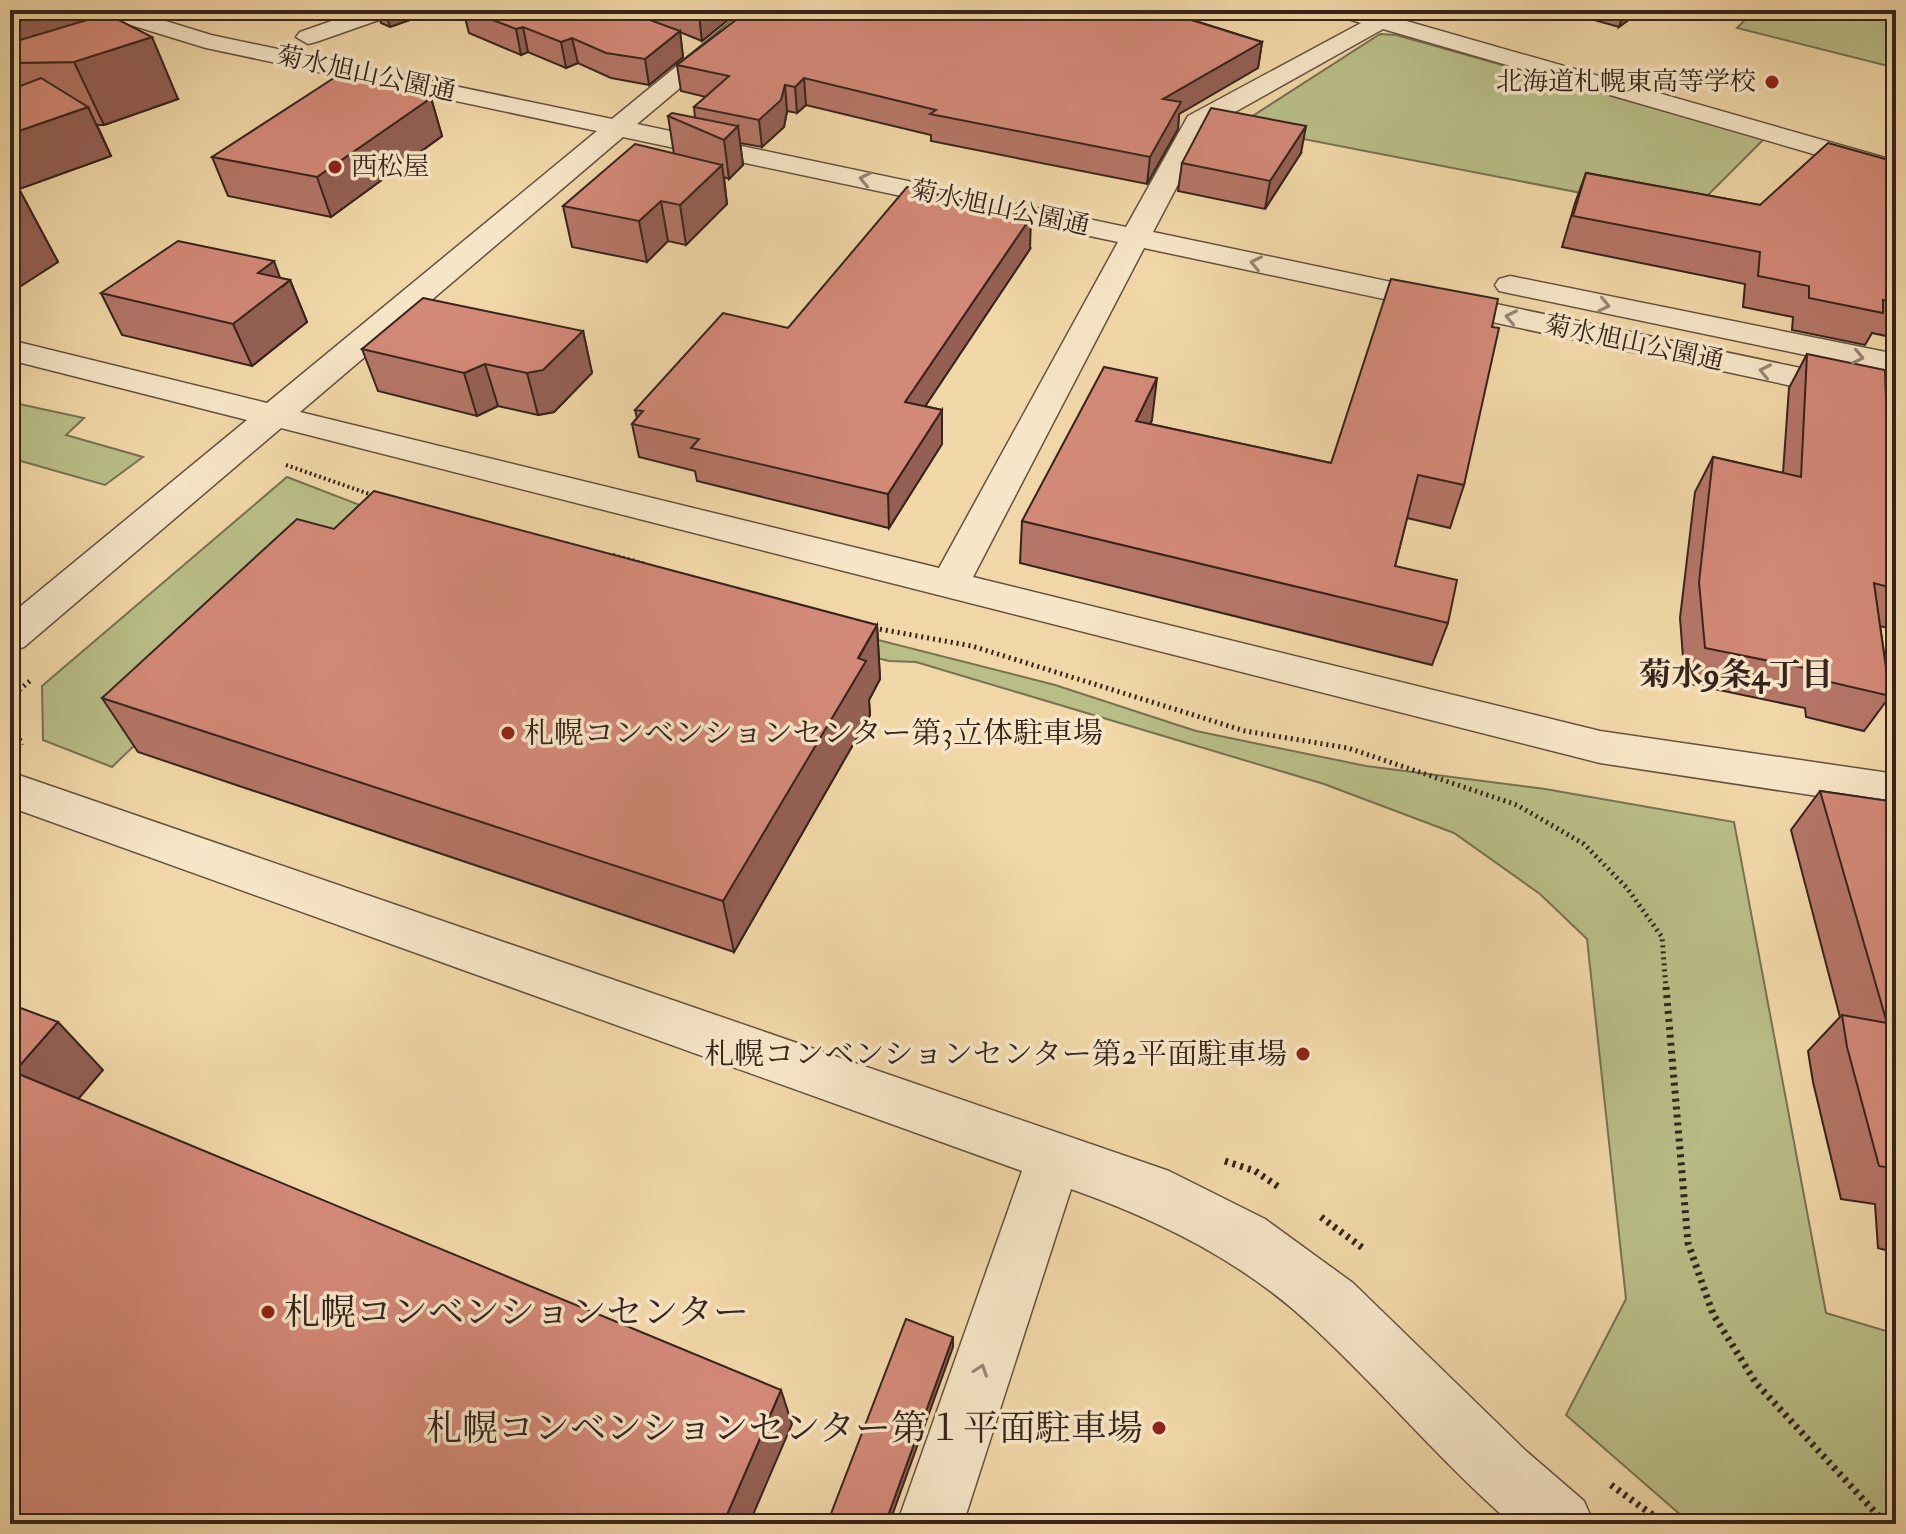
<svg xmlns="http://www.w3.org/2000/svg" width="1906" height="1534" font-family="'IM FELL Double Pica','Noto Serif JP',serif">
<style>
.green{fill:#b9be87;stroke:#787152;stroke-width:2}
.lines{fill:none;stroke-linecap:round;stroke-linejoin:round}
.minor-casing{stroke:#655140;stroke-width:3}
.path-far2{stroke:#36241d;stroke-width:4;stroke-dasharray:2 3;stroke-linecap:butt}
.path-far1{stroke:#36241d;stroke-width:5;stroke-dasharray:2 4;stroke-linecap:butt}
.path{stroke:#36241d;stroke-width:7;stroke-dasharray:3 5;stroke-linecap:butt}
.minor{fill:#f6e5c6;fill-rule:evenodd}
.wall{fill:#b57667;stroke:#36241d;stroke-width:2}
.shaded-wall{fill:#946054;stroke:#36241d;stroke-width:2}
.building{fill:#d38978;stroke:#36241d;stroke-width:2}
.oneway{stroke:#968472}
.poi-dot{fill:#8f2418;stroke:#f6e5c6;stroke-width:3}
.labels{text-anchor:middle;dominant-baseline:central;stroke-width:7;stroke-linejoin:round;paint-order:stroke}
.far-street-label{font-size:26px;fill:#36241d;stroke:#f6e5c6}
.far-poi-label{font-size:26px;fill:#36241d;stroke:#f6e5c6;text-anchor:end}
.poi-label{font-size:30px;fill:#36241d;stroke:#f6e5c6;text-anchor:start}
.neighbourhood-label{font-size:32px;font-weight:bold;fill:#36241d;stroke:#f6e5c6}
.near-poi-label{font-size:36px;fill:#36241d;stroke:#f6e5c6;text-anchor:start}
</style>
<rect width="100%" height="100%" fill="#f1d7a7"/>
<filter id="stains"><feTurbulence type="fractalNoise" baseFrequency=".0025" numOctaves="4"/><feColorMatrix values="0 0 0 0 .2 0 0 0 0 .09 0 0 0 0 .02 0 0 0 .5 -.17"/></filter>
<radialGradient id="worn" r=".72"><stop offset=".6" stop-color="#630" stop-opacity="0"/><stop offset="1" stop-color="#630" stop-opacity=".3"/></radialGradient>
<g class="green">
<polygon points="1755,10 1896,10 1896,68 1737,28"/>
<polygon points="1380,34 1396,35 1764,139 1689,214 1237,126"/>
<polygon points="10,402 84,418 66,435 143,457 105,485 10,458"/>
<polygon points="287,477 383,514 1055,685 1196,731 1366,766 1545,789 1734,822 1826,1313 1896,1334 1896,1524 1691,1524 1566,1415 1626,1299 1587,939 1540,894 1454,833 1324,784 916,662 889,661 390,536 323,564 112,767 43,740 42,686"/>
</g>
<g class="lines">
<defs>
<g id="minor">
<path d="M95 10H130L211 35 612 119 744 11 778 10 760 21 637 124 1126 227 1188 116 1361 23 1345 18 1344 10H1368L1896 161V178L1383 29 1208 127 1153 232 1896 388V408L1144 248 973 577 1600 731 1896 774V808L1600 763 281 428 24 647 10 651V615L247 420 10 360V340L267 403 597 131 206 48 98 15ZM623 137 1118 242 939 568 300 412Z"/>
<polygon points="363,10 396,10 393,15 316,42 308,44 296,37 300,32"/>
<polygon points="1510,276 1896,354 1896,374 1499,291 1495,285 1499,279"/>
<path d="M10 772 1169 1171 1265 1219 1353 1283 1526 1451 1584 1501 1594 1524H1512C1441 1462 1381 1390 1313 1327 1244 1262 1159 1220 1071 1189L963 1524H897L1022 1171 10 807Z"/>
</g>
</defs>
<use href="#minor" class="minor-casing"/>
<g class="path-far2">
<polyline points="286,465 375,496"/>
<polyline points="613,555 646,564"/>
</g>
<g class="path-far1">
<polyline points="874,628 972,646 1245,731 1348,748 1517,805 1584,844 1627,888 1662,937 1666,989"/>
<polyline points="10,698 32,679"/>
<polyline points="10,717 22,745"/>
</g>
<g class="path">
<polyline points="1666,987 1688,1243 1713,1314 1756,1383 1886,1524"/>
<polyline points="1225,1161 1255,1171 1280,1188"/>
<polyline points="1321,1217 1364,1249"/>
<polyline points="1611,1485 1665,1524"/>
</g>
<use href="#minor" class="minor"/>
</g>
<g class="wall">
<polygon points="10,10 90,19 178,99 104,125 97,125 111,156 19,189 58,262 10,293"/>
<polygon points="320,10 354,10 335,17"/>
<polygon points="377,10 438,10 390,27 381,23"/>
<polygon points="463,10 740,10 702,41 680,32 683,57 649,85 611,78 578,63 566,68 528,52 521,55 469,33"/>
<polygon points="749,10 1188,10 1177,15 1262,42 1258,68 1179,114 1178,129 1147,184 931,141 931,135 806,105 797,113 787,111 784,127 762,147 740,143 743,165 729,179 724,177 727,204 686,245 668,241 647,262 572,247 563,206 674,154 668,116 695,118 694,107 706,97 681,91 677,65"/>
<polygon points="1558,10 1642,10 1619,27"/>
<polygon points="431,98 442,136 331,217 228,196 212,157"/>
<polygon points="1301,153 1265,209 1178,191 1182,163"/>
<polygon points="1896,162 1896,319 1886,336 1872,333 1865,345 1792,330 1793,317 1743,307 1745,284 1562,247 1575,203 1586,173 1760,205"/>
<polygon points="1030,249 925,406 942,410 942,444 889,528 697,481 695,471 639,457 632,424 637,418 635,410 788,328"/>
<polygon points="280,278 290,280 307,322 252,366 122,335 101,293"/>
<polygon points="1492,327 1464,485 1450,528 1407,518 1395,566 1448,623 1432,665 1020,563 1022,521 1152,420 1150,424 1331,463"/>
<polygon points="583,331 592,373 554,412 538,415 498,406 477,416 378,391 362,349"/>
<polygon points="1807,354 1886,400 1896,403 1896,630 1880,626 1890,696 1864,731 1806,717 1805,708 1685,683 1680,618 1695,492 1713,457 1783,473 1789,388"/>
<polygon points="334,529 877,625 880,679 869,700 870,715 734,952 138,752 102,698"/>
<polygon points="1820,791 1896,802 1896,1253 1878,1248 1875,1204 1841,1199 1813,1082 1808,1051 1840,1017 1791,830"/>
</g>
<g class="shaded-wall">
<polygon points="51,10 86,10 105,52 152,37 178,99 104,125 74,62 10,63 10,22"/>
<polygon points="272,10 286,10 273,14"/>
<polygon points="332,10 354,10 335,17"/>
<polygon points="385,10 438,10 390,27"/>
<polygon points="706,10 740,10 702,41 699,15"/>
<polygon points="1146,10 1188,10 1144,31"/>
<polygon points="1625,10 1642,10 1619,27"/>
<polygon points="523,27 528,52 521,55 516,29"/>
<polygon points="680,31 683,57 649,85 645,59"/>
<polygon points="572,38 578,63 566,68 561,42"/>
<polygon points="1262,42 1258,68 1179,114 1178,129 1147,184 1150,157 1163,99"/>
<polygon points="804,78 806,105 797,113 795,87"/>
<polygon points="785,85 787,111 784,127 762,147 759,120"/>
<polygon points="431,98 442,136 331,217 317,177"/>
<polygon points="88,107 111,156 19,189 58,262 10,293 10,134"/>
<polygon points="738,126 743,165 729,179 724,140"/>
<polygon points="1306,126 1301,153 1265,209 1270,181"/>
<polygon points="722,165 727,204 686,245 680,205"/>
<polygon points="661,201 668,241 647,262 639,221"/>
<polygon points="1031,217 1030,249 906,435 905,402"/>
<polygon points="274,261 283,286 290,280 307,322 252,366 233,324 258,273"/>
<polygon points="583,331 592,373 554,412 538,415 527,373"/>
<polygon points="485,364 498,406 477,416 464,373"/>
<polygon points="1157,378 1152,420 1131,463 1136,421"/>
<polygon points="942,410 942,444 889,528 888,494"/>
<polygon points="877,625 880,679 869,700 870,715 734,952 723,901"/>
<polygon points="58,1022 103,1070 62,1118 14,1072"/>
<polygon points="953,1337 953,1347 889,1524 885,1524"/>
<polygon points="781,1390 792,1424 749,1524 723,1524"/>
</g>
<g class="building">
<polygon points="10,10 51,10 10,22"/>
<polygon points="467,10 623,10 680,31 645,59 606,53 572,38 561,42 523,27 516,29"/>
<polygon points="685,10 706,10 699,15"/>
<polygon points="749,10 1159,10 1262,42 1163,99 1181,102 1150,157 930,114 936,110 804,78 795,87 785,85 781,100 759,120 694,107 729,76 677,65"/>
<polygon points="107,14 152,37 74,62 10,63 10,43"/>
<polygon points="337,76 431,98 317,177 212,157"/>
<polygon points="41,78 88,107 10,134 10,90"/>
<polygon points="1211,108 1306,126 1270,181 1182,163"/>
<polygon points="672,113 738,126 724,140 668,116"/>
<polygon points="1828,143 1896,162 1896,302 1883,300 1883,313 1809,298 1809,286 1758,276 1760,252 1573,216 1586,173 1760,205"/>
<polygon points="635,144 722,165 680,205 661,201 639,221 563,206"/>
<polygon points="907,187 1031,217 905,402 942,410 888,494 691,448 699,439 632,424 643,411 635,410 723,313 788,328"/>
<polygon points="178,241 274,261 258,273 290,280 233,324 101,293"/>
<polygon points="1391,279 1498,299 1492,327 1499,328 1464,485 1418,475 1395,566 1457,580 1448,623 1022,521 1104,367 1157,378 1136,421 1331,463"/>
<polygon points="423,298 583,331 543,370 527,373 485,364 464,373 362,349"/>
<polygon points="1807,354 1885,370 1886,400 1896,403 1896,589 1874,583 1890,696 1830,682 1829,673 1705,648 1699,582 1713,457 1801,477"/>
<polygon points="374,491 877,625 858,658 866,661 723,901 102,698 297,519 334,529"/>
<polygon points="1820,791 1896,802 1896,1169 1879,1166 1847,1047 1842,1015 1887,1023"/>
<polygon points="10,1004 58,1022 14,1072 781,1390 723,1524 10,1524"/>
<polygon points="906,1319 953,1337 885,1524 827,1524"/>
</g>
<defs><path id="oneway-chevron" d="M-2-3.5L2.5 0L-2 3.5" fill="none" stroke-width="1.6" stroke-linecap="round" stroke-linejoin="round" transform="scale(2)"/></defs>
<g class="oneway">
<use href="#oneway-chevron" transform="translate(865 179) rotate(-168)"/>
<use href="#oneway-chevron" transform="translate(1256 263) rotate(-168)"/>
<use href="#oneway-chevron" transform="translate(1604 305) rotate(12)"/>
<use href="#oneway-chevron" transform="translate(1511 317) rotate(-168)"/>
<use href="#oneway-chevron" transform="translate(1858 357) rotate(12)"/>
<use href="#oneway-chevron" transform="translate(1765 371) rotate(-168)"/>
<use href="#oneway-chevron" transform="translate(981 1370) rotate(-71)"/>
</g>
<g class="poi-dot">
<circle cx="1772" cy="82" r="8"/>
<circle cx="335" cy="167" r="8"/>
<circle cx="508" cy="733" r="8"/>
<circle cx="1303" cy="1054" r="8"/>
<circle cx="268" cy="1312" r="8"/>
<circle cx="1159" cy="1428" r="8"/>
</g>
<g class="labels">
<g class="far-street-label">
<text transform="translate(366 74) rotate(12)">菊水旭山公園通</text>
<text transform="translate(1000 208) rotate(12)">菊水旭山公園通</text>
<text transform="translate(1634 343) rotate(12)">菊水旭山公園通</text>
</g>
<g class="far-poi-label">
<text x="1756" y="82">北海道札幌東高等学校</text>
<text x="351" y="167" text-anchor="start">西松屋</text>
</g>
<g class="poi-label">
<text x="524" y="733">札幌コンベンションセンター第3立体駐車場</text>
<text x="1287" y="1054" text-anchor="end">札幌コンベンションセンター第2平面駐車場</text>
</g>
<g class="neighbourhood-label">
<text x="1736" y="675">菊水9条4丁目</text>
</g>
<g class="near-poi-label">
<text x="284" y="1312">札幌コンベンションセンター</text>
<text x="1143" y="1428" text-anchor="end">札幌コンベンションセンター第１平面駐車場</text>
</g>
</g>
<rect width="1906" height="1534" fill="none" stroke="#f1d7a7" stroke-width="40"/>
<rect x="12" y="12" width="1882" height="1510" fill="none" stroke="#36241d" stroke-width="4"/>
<rect x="20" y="20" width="1866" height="1494" fill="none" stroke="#36241d" stroke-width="2"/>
<rect width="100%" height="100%" filter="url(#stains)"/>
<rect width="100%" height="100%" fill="url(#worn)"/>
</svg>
